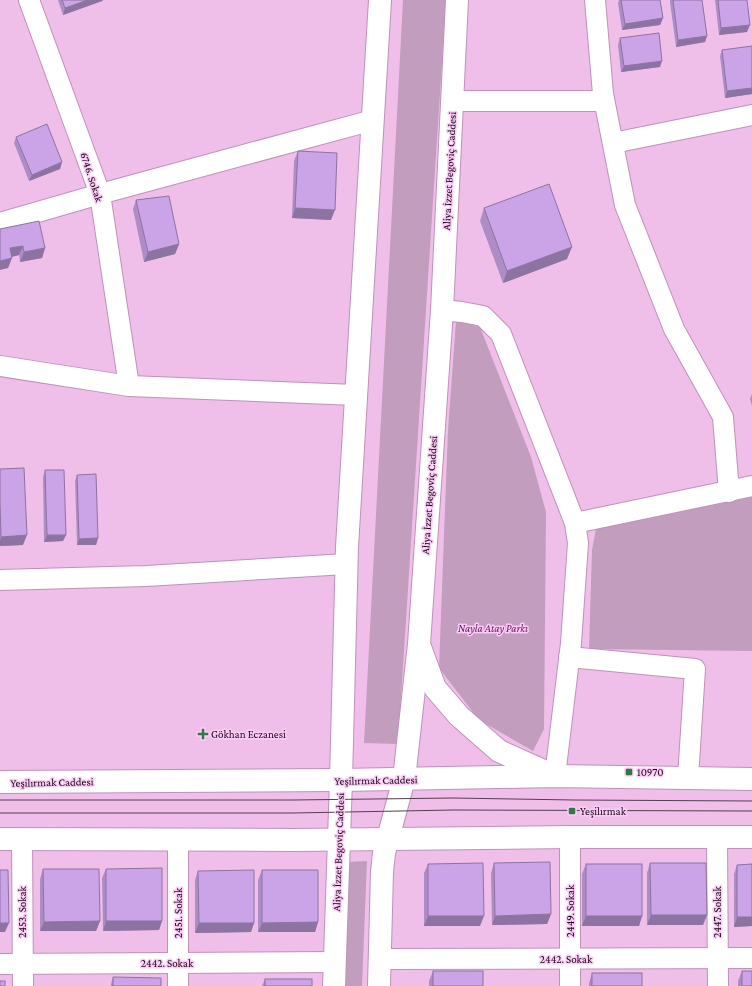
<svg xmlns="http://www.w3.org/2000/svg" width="752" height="986" font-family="'Crimson Pro',serif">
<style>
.green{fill:#c39dbe}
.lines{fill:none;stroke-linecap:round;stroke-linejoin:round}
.minor-casing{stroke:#bf91b9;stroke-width:22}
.major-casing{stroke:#bf91b9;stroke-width:24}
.minor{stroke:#fff;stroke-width:20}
.major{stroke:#fff;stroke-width:22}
.tram{stroke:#563d53;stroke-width:1}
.wall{fill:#ae8dc7}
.shaded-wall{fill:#8d73a2}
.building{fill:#caa4e7;stroke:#8d73a2}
.poi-dot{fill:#307845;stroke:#fdccf7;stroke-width:1.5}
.labels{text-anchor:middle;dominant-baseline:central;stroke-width:3;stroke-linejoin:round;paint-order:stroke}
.street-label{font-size:11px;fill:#150613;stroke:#fdccf7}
.park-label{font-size:11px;font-style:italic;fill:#5c1358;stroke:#fdccf7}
.poi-label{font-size:11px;fill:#150613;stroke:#fdccf7;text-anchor:start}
</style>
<rect width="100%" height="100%" fill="#efbfe9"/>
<g class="green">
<polygon points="403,0 446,0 398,744 364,743"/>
<polygon points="456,321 480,327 531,457 546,512 544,729 533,751 479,720 439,668 448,430"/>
<polygon points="752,497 752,651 589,649 592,550 596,529"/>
<polygon points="367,861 362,986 344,986 347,862"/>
</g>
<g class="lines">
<defs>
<g id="minor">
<polyline points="29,0 100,194 129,386"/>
<polyline points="595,0 603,94 625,205 674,329 723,417 729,492"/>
<polyline points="452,101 604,101"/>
<polyline points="613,143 752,115"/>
<polyline points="0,223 100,194 373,120"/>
<polyline points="442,310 462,312 483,316 501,334 575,523 578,543 571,643 555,776"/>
<polyline points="0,366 129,386 356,395"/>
<polyline points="575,523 752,486"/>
<polyline points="0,580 146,576 346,564"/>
<polyline points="569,657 695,669 688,778"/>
<polyline points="717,837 718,986"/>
<polyline points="22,839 23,986"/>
<polyline points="178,839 178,986"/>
<polyline points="379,959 752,958"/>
<polyline points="0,964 335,962"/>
<polyline points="570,986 570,837"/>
</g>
<g id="major">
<polyline points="420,647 435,688 459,716 499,751 548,773"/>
<polyline points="0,782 341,780 555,776 752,779"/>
<polyline points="0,839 294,840 570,837 752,837"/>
<polyline points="334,986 341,780 347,547 380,0"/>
<polyline points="379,986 382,872 384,853 404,779 419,644 442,310 457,0"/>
</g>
</defs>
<use href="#minor" class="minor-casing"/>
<use href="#major" class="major-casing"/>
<use href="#minor" class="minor"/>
<use href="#major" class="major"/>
<g class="tram">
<polyline points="0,800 293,800 453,798 574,800 752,801"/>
<polyline points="0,813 293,813 453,810 752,811"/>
</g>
</g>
<g class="wall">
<polygon points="58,0 103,0 102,1 63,15"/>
<polygon points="619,0 660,0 663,18 660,25 622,30 618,3"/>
<polygon points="670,0 702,0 707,36 705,42 676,47 670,2"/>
<polygon points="715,0 747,0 747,32 719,35"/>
<polygon points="620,38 660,67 621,72 618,45"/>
<polygon points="722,50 752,50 752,94 725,98 720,56"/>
<polygon points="16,137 62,162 60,169 29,181 14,143"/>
<polygon points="298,151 331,220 292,218 294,161"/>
<polygon points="136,200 179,244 175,254 144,262 133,209"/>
<polygon points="484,208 567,259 503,283 480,221"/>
<polygon points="0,229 45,248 42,258 20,262 19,255 12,257 8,268"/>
<polygon points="752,394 752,406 750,399"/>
<polygon points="0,469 23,545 0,546"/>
<polygon points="45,470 66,535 63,541 44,542 43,477"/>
<polygon points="77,475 98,538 96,545 77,545 75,481"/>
<polygon points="494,863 551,914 547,924 492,925 491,873"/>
<polygon points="650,863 707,915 703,925 647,925 647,873"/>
<polygon points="428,864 480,926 424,926 424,873"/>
<polygon points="586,864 642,916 639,926 582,926 582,874"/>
<polygon points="752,864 752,926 734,927 734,874 737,865"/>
<polygon points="43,869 100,921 96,931 40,931 40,879"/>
<polygon points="106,869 162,921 159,930 103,931 102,878"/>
<polygon points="262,870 318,922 315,932 258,932 258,880"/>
<polygon points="198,871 254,923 251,932 195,933 195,880"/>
<polygon points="433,971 483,986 429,986 429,981"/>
<polygon points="742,971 752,986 738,986 738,981"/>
<polygon points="592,973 642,986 589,986 589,983"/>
<polygon points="113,977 161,986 111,986 111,984"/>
<polygon points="265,979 312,986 262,986"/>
</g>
<g class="shaded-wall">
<polygon points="88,0 103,0 102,1 63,15 65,8"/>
<polygon points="663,18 660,25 622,30 625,24"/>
<polygon points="750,25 747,32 719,35 721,28"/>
<polygon points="707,36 705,42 676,47 678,40"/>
<polygon points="662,61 660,67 621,72 624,66"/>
<polygon points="752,88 752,94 725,98 727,91"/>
<polygon points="62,162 60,169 29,181 32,175"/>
<polygon points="295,208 335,210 331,220 292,218"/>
<polygon points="179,244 175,254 144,262 148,252"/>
<polygon points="23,246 19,255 6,258 10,248"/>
<polygon points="572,247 567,259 503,283 507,271"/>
<polygon points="45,248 42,258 20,262 24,252"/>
<polygon points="12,258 8,268 0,270 0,261"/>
<polygon points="27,535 23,545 0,546 0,541 1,537"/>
<polygon points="47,535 66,535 63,541 44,542"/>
<polygon points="98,538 96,545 77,545 79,539"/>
<polygon points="551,914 547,924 492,925 495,916"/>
<polygon points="651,915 707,915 703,925 647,925"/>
<polygon points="428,916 484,916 480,926 424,926"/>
<polygon points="586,916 642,916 639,926 582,926"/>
<polygon points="737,917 752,917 752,926 734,927"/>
<polygon points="100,921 96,931 40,931 44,922"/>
<polygon points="106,921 162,921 159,930 103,931"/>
<polygon points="318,922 315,932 258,932 262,923"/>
<polygon points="0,923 9,923 5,932 0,932"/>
<polygon points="199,923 254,923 251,932 195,933"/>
</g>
<g class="building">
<polygon points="62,0 88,0 65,8"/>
<polygon points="621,0 660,0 663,18 625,24"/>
<polygon points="673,0 702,0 707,36 678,40"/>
<polygon points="718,0 747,0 750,25 721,28"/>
<polygon points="659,33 662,61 624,66 620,38"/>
<polygon points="752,46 752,88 727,91 722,50"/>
<polygon points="47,124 62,162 32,175 16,137"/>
<polygon points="298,151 337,153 335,210 295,208"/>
<polygon points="549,184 572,247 507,271 484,208"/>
<polygon points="169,196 179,244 148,252 136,200"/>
<polygon points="39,221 45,248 24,252 23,246 10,248 12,258 0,261 0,229"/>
<polygon points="24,468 27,535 1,537 0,503 0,469"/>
<polygon points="45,470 64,470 66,535 47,535"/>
<polygon points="96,474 98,538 79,539 77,475"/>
<polygon points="550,862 551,914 495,916 494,863"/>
<polygon points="483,863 484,916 428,916 428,864"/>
<polygon points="650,863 706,863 707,915 651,915"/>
<rect x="586" y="864" width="56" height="52"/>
<polygon points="752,864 752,917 737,917 737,865"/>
<polygon points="162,868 162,921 106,921 106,869"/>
<polygon points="43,869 99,869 100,921 44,922"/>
<polygon points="0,870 8,870 9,923 0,923"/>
<polygon points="254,870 254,923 199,923 198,871"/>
<polygon points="262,870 318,870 318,922 262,923"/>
<rect x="433" y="971" width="50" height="15"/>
<rect x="742" y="971" width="10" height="15"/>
<rect x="592" y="973" width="50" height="13"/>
<polygon points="113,977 161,978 161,986 113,986"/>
<rect x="265" y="979" width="47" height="7"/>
<rect x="0" y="981" width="5" height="5"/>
</g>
<g class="poi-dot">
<path d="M201 728h4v4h4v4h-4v4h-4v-4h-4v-4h4z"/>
<rect x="625" y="768" width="8" height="8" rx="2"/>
<rect x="568" y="807" width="8" height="8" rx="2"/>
</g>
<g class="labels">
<g class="street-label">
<text transform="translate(449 171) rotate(-87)">Aliya İzzet Begoviç Caddesi</text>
<text transform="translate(92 177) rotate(72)">6746. Sokak</text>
<text transform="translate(429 495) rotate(-86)">Aliya İzzet Begoviç Caddesi</text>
<text transform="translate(376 780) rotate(-1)">Yeşilırmak Caddesi</text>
<text transform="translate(52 782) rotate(-1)">Yeşilırmak Caddesi</text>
<text transform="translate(338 852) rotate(-88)">Aliya İzzet Begoviç Caddesi</text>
<text transform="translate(570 911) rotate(-90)">2449. Sokak</text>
<text transform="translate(22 912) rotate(-90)">2453. Sokak</text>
<text transform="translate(717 912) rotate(-90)">2447. Sokak</text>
<text transform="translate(178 913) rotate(-90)">2451. Sokak</text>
<text x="566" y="959">2442. Sokak</text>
<text x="167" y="963">2442. Sokak</text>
</g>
<g class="park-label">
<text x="493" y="628">Nayla Atay Parkı</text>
</g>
<g class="poi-label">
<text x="211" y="734">Gökhan Eczanesi</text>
<text x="637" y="772">10970</text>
<text x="580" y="811">Yeşilırmak</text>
</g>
</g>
</svg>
